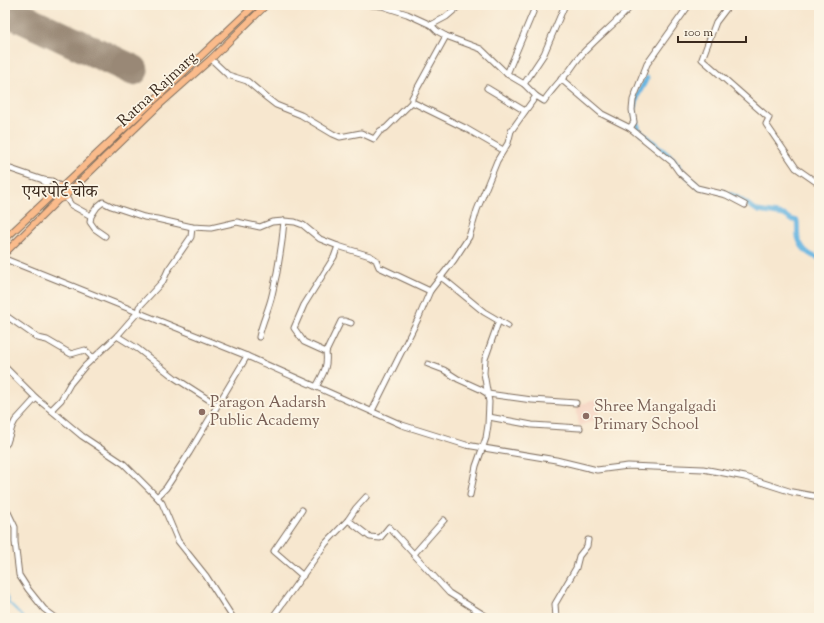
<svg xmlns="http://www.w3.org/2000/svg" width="824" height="623" font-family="'Sorts Mill Goudy','Noto Serif Devanagari',serif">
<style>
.built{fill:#f5d3c1}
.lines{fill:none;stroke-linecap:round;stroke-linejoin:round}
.stream{stroke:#67b5e1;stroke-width:1.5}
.canal{stroke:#67b5e1;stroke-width:5}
.runway{stroke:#998876;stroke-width:31}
.minor-casing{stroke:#7d6c5c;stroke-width:7}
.major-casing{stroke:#7d6c5c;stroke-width:8}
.minor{stroke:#fff;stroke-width:5}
.major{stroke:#fabb8b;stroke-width:6}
.education-dot{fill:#8d6e63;stroke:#fcf5e5;stroke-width:1.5}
.labels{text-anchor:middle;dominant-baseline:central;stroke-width:3.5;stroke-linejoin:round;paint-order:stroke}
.street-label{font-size:16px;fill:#3b2a1e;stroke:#fcf5e5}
.education-label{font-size:16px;fill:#785e54;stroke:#fcf5e5;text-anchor:start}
.neighbourhood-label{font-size:17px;fill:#3b2a1e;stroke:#fcf5e5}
</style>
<rect width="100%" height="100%" fill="#fcf5e5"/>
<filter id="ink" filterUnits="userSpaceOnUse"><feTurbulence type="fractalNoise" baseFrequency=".025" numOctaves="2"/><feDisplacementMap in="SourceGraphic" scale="8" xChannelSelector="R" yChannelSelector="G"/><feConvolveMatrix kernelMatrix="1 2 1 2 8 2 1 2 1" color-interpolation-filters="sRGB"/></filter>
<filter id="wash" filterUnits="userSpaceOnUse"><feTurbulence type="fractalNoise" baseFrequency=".012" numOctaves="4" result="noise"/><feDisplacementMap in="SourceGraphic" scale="16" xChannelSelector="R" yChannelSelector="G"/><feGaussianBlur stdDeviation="0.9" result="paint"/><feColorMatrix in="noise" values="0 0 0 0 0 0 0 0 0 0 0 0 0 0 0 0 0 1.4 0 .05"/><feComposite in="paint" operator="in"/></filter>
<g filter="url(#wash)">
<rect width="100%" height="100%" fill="#f7e7cf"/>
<polygon class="built" points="597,400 600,412 595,420 579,426 576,405"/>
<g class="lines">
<g class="stream">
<polyline points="5,569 5,586"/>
<polyline points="5,591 9,603 24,618"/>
</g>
<g class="canal">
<polyline points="647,78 638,95 634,111 639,130 674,160 681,170 694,182 698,186 706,188"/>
<path d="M723 192 735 196 758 211 784 215 790 219 797 221C798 226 797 233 798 237 801 248 807 255 819 258"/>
</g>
<polyline class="runway" points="5,10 133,70"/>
</g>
</g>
<g filter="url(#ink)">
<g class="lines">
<defs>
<g id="minor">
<polyline points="729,5 716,22 702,59 769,118 766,124 796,168 819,184"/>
<polyline points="431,25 446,17 460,5"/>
<polyline points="211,59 228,75 247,81 267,98 276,105 301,115 333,134 340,137 361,133 374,139 380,131 386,128 412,102 465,128 503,150"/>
<polyline points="507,74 536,5"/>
<polyline points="561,79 602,114 630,128 672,162 679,172 697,188 726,195 745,205"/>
<polyline points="524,84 544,54 564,7"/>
<polyline points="487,88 525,111"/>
<path d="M536 96 544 101C552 89 561 80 570 70 576 61 582 53 590 46 604 32 619 20 632 5"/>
<polyline points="412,102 412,98 446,36"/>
<polyline points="630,128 634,122 632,110 633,100 647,64 689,5"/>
<polyline points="5,167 43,180 52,181 60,186"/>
<polyline points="43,180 48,188 54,193"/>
<polyline points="66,197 71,205 91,216 97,207 103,202 111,206 144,217 157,219 192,227 211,228 237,222 260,227 272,222 284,221 295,222 303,225 320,239 338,246 370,256 376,260 379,267 430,291"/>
<polyline points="91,216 90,222 95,229 105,236"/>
<polyline points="5,259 247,356 402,425 466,445 556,460 597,470 628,466 703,469 745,477 792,492 819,497"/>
<polyline points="440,277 445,280 484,312 508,326"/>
<polyline points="5,315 38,338 47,340 71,354 85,350 93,358"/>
<polyline points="117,336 138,349 175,378 217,405"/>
<path d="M259 337C262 322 269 309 272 295 278 271 282 246 284 221"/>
<polyline points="326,352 341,321 345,321 351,323"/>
<polyline points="428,364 444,370 458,379 480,389 488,394 532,400 576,403"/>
<polyline points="5,367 36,398 51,410 82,436 124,464 157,497 162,503 178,541 206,576 233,618"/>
<path d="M316 387C323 374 328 368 326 352L304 342 294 328 304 305 334 257 338 246"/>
<polyline points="51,410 61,400 70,384 85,366 117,336 138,312 139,307 163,281 168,270 191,237 192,227"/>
<polyline points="372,411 419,317 430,291 454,260 469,237 477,210 497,161 508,143 511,131 536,96 524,84 507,74 481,49 446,36 437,31 431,25 407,14 382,6 372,5"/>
<polyline points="489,417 532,425 580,428"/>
<polyline points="5,445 7,443 12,427 15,421 36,398"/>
<polyline points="470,495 476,466 486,438 488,425 489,402 484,373 485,359 499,320"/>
<polyline points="157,497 166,488 189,453 247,356"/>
<polyline points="5,506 15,527 15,542 19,575 28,589 44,609 56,618"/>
<polyline points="302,510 274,551 303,576"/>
<polyline points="348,520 370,537 380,538 389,527 449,593 489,618"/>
<polyline points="414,554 444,520"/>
<polyline points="272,618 326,543 348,520 356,508 366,497"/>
<polyline points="556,618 555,604 576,568 579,556 587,546 588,540"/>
</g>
<g id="major">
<polyline points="63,186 255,5"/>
<polyline points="54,193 55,197 59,199 66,197 67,194 158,106 211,59 266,5"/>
<path d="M5 239 54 193C55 188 58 186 63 186L66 189"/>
<polyline points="5,253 59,199"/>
</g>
</defs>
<use href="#minor" class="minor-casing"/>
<use href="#major" class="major-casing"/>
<use href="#minor" class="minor"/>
<use href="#major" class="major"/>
</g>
</g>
<g class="education-dot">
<circle cx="202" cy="412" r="4"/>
<circle cx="586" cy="416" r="4"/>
</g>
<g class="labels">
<g class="street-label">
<text transform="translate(158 90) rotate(-43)">Ratna Rajmarg</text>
</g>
<g class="education-label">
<text x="210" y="403">Paragon Aadarsh<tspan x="210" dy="18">Public Academy</tspan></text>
<text x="594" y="407">Shree Mangalgadi<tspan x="594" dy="18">Primary School</tspan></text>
</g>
<g class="neighbourhood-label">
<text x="60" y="193">एयरपोर्ट चोक</text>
</g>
</g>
<rect width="824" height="623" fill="none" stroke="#fcf5e5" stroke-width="20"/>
<path d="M678 36v6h68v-6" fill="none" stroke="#3b2a1e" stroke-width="2"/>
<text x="684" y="36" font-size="12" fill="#3b2a1e" stroke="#fcf5e5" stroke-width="3" paint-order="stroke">100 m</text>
</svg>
